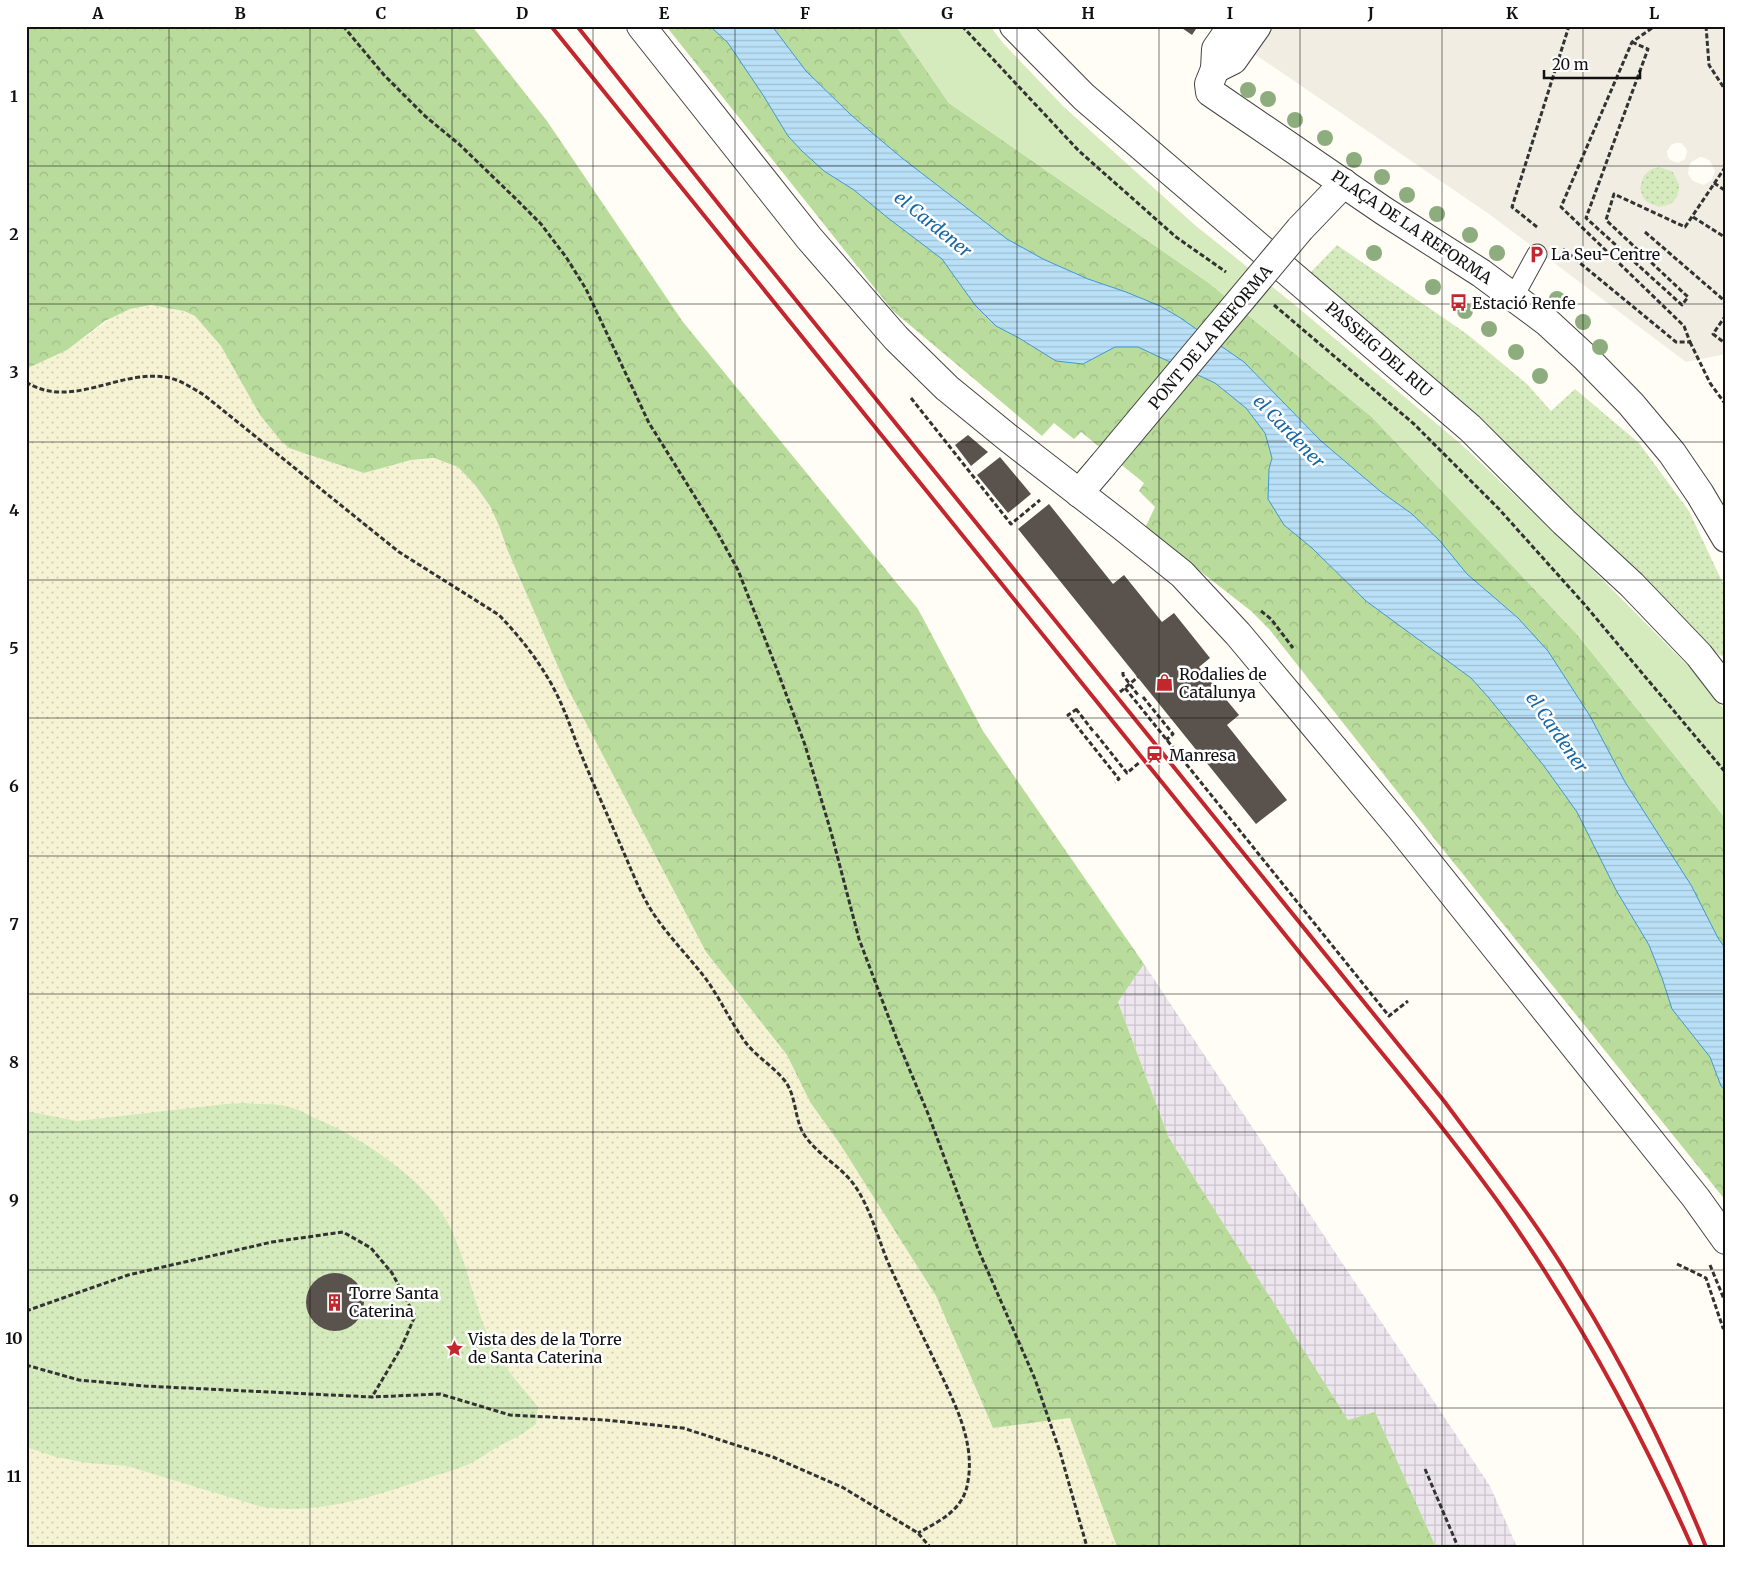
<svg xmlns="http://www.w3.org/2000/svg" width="1752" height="1573" font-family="Merriweather,serif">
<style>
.industrial{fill:url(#industrial-grid)}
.farmland{fill:url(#farmland-dots)}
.grass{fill:url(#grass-dots)}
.forest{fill:url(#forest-crowns)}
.park{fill:#d5ebbd}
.plaza{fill:#f1ede2;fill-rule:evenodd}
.water{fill:url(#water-rules);stroke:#3f96cf}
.building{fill:#5a524d}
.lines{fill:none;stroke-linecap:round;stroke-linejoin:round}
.service-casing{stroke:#444;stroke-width:21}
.minor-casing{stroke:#444;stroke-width:30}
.tertiary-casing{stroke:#444;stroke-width:30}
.path{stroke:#333;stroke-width:3;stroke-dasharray:5 2.5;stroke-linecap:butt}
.service{stroke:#fff;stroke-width:19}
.minor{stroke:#fff;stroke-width:28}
.tertiary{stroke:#fff;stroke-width:28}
.rail{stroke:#c4262e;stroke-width:4}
.minor-bridge-casing{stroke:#444;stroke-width:30;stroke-linecap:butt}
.minor-bridge{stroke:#fff;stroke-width:28}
.tree{fill:#8dad7f}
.grid{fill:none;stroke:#111;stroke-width:1;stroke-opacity:0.55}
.labels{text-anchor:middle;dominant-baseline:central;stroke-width:5;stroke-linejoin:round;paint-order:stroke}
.street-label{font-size:16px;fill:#111;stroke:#fff}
.poi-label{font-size:16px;fill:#111;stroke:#fff;text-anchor:start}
.water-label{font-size:18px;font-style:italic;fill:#1768a6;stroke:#fff}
.neatline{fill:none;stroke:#111;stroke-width:2}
.grid-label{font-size:16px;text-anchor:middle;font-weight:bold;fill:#111}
</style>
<defs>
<pattern id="industrial-grid" width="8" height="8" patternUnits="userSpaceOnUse" patternTransform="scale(1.25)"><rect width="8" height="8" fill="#eee6ef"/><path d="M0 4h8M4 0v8" fill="none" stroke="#cbc4cc"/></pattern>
<pattern id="farmland-dots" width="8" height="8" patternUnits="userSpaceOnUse" patternTransform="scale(1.25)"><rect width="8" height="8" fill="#f6f3d4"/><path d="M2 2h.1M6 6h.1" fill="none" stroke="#d2cfb5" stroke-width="1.8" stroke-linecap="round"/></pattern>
<pattern id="grass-dots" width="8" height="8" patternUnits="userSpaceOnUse" patternTransform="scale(1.25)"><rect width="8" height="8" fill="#d5ebbd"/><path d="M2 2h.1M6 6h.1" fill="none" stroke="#b6c8a1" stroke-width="1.8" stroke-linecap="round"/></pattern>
<pattern id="forest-crowns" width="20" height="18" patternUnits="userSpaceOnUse" patternTransform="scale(1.25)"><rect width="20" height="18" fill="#b9dc9c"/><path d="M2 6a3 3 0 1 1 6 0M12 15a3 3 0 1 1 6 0" fill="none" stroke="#9ebc85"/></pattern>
<pattern id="water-rules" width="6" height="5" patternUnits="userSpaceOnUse" patternTransform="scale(1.25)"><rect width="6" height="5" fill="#b9e0f7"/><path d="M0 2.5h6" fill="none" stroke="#9ebfd3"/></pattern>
</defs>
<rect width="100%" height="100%" fill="#fffdf5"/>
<polygon class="industrial" points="1144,964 1490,1486 1517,1547 1436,1547 1375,1413 1348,1421 1169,1138 1118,1002"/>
<polygon class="farmland" points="151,305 184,311 195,316 204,324 230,358 260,415 280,440 364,473 411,460 434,458 458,467 475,485 490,506 500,528 507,549 566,685 706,952 787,1055 810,1102 840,1144 936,1296 993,1428 1070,1418 1117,1547 26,1547 26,371 28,368 81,340 117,314 130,309"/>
<g class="grass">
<circle cx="1660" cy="187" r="20"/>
<polygon points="1337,245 1467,334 1527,384 1551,411 1575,389 1639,443 1689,511 1726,590 1726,658 1718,654 1694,633 1565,503 1482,426 1306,277"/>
<path d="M244 1103C258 1105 277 1103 289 1107 299 1109 308 1115 317 1119 361 1137 424 1179 447 1221 469 1262 473 1309 495 1350 504 1368 525 1390 538 1407L536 1424C524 1434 511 1440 497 1447 487 1453 478 1460 467 1465 455 1470 443 1473 431 1477 377 1496 319 1515 262 1507L127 1466 87 1463 56 1457 26 1447V1111L77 1121 226 1104Z"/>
</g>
<g class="forest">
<polygon points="26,26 472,26 547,121 683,322 918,609 983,731 1144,964 1118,1002 1169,1138 1348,1420 1375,1412 1436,1547 1117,1547 1070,1418 993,1428 936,1296 840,1144 810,1102 787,1055 706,952 566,685 507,549 500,528 490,506 475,485 458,467 434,458 411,460 364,473 289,448 280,440 260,415 221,346 195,316 184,311 151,305 130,309 105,321 67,350 28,368 26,371"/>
<polygon points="666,26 710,26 728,43 763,95 788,136 802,151 824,171 854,190 888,218 942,259 975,305 996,326 1019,338 1056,361 1083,364 1115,347 1138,347 1215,383 1246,408 1265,433 1272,458 1269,469 1284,525 1312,548 1366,601 1471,678 1489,698 1544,766 1577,812 1616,890 1649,945 1662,978 1672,1009 1710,1057 1721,1086 1726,1090 1726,1201 1437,842 1269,629 1251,611 1145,528 1155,507 1139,491 1144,483 1081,432 1074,439 1054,423 1042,436 893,311"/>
<polygon points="772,26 896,26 949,103 1209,283 1372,417 1576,633 1726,819 1726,949 1718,938 1691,885 1657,832 1518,618 1467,574 1440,541 1412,514 1380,491 1321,441 1244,362 1179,317 1160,306 1126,292 1088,279 1043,259 1007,239 902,158 851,115 806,71"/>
</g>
<polygon class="park" points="896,26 990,26 1003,43 1064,107 1196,226 1290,301 1462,445 1584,561 1700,678 1726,712 1726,819 1576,633 1372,417 1209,283 949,103"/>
<path class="plaza" d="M1272 26H1726V354L1686 362 1489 214 1253 53ZM1676 143H1681L1686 148 1687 152 1685 159 1678 163 1670 160 1668 157 1667 151 1671 145ZM1700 157 1705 158 1710 161 1715 171 1712 180 1704 185 1693 181 1688 174 1689 166 1691 162ZM1660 167 1673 172 1679 184V189L1677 197 1672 203 1667 205 1659 207 1647 202 1642 196 1640 188 1644 175 1653 168Z"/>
<polygon class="water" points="710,26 772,26 806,71 851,115 902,158 1007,239 1043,259 1088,279 1126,292 1160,306 1179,317 1244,362 1321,441 1380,491 1412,514 1440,541 1467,574 1518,618 1548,651 1590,716 1625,782 1691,885 1718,938 1726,949 1726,1090 1721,1086 1710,1057 1672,1009 1662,978 1649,945 1616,890 1577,812 1544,766 1489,698 1471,678 1366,601 1312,548 1284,525 1268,499 1269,469 1272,458 1265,433 1246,408 1215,383 1138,347 1115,347 1083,364 1056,361 1019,338 996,326 975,305 942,259 888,218 854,190 824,171 802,151 788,136 763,95 728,43"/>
<g class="building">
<polygon points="1179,26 1198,26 1192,35"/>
<polygon points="968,435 988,452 971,466 955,445"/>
<polygon points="1000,457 1031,494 1008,513 977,475"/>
<polygon points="1049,504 1113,584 1124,575 1162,622 1174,613 1210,658 1199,667 1239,715 1227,725 1287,800 1256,824 1018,529"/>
<circle cx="335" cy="1302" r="29"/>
</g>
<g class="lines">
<defs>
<polyline id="service" points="1514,296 1537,254"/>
<g id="minor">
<polyline points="1232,26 1216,49 1215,69 1209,84 1210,92 1384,211 1481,273 1547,322 1586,358 1631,404 1672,453 1700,494 1726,538"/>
<polyline points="1215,69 1233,60 1257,26"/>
<polyline points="1300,229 1344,183"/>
<polyline points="1079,493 1102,466"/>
</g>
<g id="tertiary">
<polyline points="641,26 809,238 896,338 947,388 1007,437 1122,526 1182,574 1238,634 1401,829 1696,1198 1726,1240"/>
<polyline points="1014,26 1084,97 1470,428 1564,522 1632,585 1699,655 1726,690"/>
</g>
</defs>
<use href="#service" class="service-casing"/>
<use href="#minor" class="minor-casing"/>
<use href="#tertiary" class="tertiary-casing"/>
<g class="path">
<polyline points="343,26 384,75 425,116 460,145 516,199 541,224 566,257 586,289 649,423 717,532 738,570 776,667 805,745 831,832 859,939 898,1042 929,1116 978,1249 1035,1379 1060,1452 1087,1547"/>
<polyline points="962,26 1079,151 1176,237 1226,272"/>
<polyline points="1706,26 1709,65 1726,91"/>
<polyline points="1632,42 1648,49 1586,218 1682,305 1688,297 1606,220 1614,194 1685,227 1726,166"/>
<polyline points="1714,183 1726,191"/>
<polyline points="1693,217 1726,238"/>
<polyline points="1537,227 1512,207 1569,26"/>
<polyline points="1645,232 1726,302"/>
<polyline points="1563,249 1676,342 1690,342 1684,326 1561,207 1632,42 1655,26"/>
<polyline points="1274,305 1414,424 1499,509 1585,605 1726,773"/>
<polyline points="1726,315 1713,334 1726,344"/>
<polyline points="1690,342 1710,383 1726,405"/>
<path d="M26 382C72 411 121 367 170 378 182 381 194 389 204 395L399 552 499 615C525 642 549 674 563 708 569 721 573 735 579 749 593 784 609 818 624 853 633 874 642 897 655 916 670 938 690 958 706 979 721 1000 731 1023 746 1043 757 1057 774 1067 785 1081 797 1097 794 1120 805 1136 819 1156 841 1166 855 1186 870 1208 877 1235 887 1260 903 1296 921 1332 938 1368 954 1402 975 1441 968 1481 964 1510 941 1520 918 1533"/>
<polyline points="911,398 1011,524 1040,500"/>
<polyline points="1261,611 1271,619 1293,648"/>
<polyline points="1123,672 1123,675 1138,695"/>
<polyline points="1125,688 1389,1016 1408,1001"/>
<polyline points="1120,692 1138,677"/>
<polyline points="1143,697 1173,734 1166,740"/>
<polyline points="1076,709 1093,731"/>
<polyline points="1077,709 1068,715 1119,779 1115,782"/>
<polyline points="1096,734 1127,773 1140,762"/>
<polyline points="1677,1264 1706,1278 1723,1328 1726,1326"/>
<polyline points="1710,1265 1726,1304"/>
<polyline points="26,1311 128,1275 272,1242 343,1232 371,1248 392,1273 415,1316 401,1348 372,1397"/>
<polyline points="26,1365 79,1380 145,1386 372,1397 440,1394 510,1415 605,1420 683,1428 773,1457 842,1487 918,1533 930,1547"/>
<polyline points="1425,1469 1458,1547"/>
</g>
<use href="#service" class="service"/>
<use href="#minor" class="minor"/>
<use href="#tertiary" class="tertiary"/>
<g class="rail">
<path d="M551 26 1316 973C1381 1052 1447 1130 1506 1213 1579 1318 1640 1430 1692 1547"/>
<path d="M577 26 740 231 1444 1101C1490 1163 1538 1224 1577 1290 1627 1371 1670 1458 1706 1547"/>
</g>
<defs>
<polyline id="minor-bridge" points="1102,466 1300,229"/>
</defs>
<use href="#minor-bridge" class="minor-bridge-casing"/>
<use href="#minor-bridge" class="minor-bridge"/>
</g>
<g class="tree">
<circle cx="1248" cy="90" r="8"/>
<circle cx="1268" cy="99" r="8"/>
<circle cx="1295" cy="120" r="8"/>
<circle cx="1325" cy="138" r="8"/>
<circle cx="1354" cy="160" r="8"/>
<circle cx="1382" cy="177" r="8"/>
<circle cx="1407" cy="195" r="8"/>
<circle cx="1437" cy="214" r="8"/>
<circle cx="1470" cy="235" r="8"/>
<circle cx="1374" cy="253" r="8"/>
<circle cx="1497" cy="253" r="8"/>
<circle cx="1433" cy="287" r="8"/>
<circle cx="1557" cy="299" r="8"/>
<circle cx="1465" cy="311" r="8"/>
<circle cx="1583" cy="322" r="8"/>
<circle cx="1489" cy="329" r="8"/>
<circle cx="1600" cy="347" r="8"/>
<circle cx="1516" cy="352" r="8"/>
<circle cx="1540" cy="376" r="8"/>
</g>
<path class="grid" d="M169 26V1547M310 26V1547M452 26V1547M593 26V1547M735 26V1547M876 26V1547M1017 26V1547M1159 26V1547M1300 26V1547M1442 26V1547M1583 26V1547M26 166H1726M26 304H1726M26 442H1726M26 580H1726M26 718H1726M26 856H1726M26 994H1726M26 1132H1726M26 1270H1726M26 1408H1726"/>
<defs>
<symbol id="parking-bare" viewBox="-9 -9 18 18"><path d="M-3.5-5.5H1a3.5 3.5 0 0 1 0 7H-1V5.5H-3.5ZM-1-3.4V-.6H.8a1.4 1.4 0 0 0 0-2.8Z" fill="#c4262e" stroke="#fff" stroke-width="2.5" paint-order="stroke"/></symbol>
<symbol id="bus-bare" viewBox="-9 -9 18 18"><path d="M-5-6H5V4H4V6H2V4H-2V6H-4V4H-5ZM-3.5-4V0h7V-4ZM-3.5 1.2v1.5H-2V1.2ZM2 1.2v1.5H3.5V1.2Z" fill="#c4262e" stroke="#fff" stroke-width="2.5" paint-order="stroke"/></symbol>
<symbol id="shop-bare" viewBox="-9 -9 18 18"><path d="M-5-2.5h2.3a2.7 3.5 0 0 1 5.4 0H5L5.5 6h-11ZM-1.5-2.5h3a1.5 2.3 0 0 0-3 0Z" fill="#c4262e" stroke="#fff" stroke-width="2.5" paint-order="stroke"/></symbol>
<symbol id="station-bare" viewBox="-9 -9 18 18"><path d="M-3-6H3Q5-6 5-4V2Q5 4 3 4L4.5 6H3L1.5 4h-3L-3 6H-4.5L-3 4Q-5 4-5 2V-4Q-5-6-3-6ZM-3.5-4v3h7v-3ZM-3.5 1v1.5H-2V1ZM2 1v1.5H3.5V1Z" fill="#c4262e" stroke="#fff" stroke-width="2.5" paint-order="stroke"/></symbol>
<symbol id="building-bare" viewBox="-9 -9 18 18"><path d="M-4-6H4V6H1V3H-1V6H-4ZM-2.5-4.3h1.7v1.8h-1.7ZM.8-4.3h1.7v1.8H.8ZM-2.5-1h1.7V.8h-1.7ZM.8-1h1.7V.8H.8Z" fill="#c4262e" stroke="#fff" stroke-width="2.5" paint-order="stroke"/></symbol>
<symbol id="sight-bare" viewBox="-9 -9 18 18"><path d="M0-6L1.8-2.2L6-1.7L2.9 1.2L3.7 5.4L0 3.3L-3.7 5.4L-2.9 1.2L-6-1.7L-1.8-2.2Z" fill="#c4262e" stroke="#fff" stroke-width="2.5" paint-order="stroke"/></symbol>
</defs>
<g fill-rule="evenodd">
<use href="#parking-bare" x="1524" y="242" width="25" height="25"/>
<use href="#bus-bare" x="1446" y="290" width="25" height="25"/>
<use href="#shop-bare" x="1152" y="670" width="25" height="25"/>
<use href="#station-bare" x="1142" y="742" width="25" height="25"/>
<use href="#building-bare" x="322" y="1290" width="25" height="25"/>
<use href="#sight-bare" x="442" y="1336" width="25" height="25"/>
</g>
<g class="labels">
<g class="street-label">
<text transform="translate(1412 227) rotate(34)">PLAÇA DE LA REFORMA</text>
<text transform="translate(1210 337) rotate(-50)">PONT DE LA REFORMA</text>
<text transform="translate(1379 349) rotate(41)">PASSEIG DEL RIU</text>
</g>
<g class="poi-label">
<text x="1551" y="254">La Seu-Centre</text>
<text x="1472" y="303">Estació Renfe</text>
<text x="1179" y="674">Rodalies de<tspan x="1179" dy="18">Catalunya</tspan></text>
<text x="1169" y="755">Manresa</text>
<text x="349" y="1293">Torre Santa<tspan x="349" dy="18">Caterina</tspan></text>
<text x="468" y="1339">Vista des de la Torre<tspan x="468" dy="18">de Santa Caterina</tspan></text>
</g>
<g class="water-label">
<text transform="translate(933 224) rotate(39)">el Cardener</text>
<text transform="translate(1289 431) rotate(46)">el Cardener</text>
<text transform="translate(1557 732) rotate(55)">el Cardener</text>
</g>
</g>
<rect width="1752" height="1573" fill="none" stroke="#ffffff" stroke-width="55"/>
<path d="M1544 70v8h96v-8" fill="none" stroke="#111111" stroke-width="2.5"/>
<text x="1552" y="70" font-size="15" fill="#111111" stroke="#ffffff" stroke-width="4" paint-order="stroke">20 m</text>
<rect x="28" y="28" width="1696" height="1518" class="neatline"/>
<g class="grid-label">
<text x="98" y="19">A</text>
<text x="240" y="19">B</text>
<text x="381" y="19">C</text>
<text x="522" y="19">D</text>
<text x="664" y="19">E</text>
<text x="805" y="19">F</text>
<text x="947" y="19">G</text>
<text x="1088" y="19">H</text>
<text x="1230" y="19">I</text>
<text x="1371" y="19">J</text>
<text x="1512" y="19">K</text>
<text x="1654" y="19">L</text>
<text x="14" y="102">1</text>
<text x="14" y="240">2</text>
<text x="14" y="378">3</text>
<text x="14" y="516">4</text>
<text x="14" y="654">5</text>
<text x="14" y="792">6</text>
<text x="14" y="930">7</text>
<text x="14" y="1068">8</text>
<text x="14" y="1206">9</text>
<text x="14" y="1344">10</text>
<text x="14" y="1482">11</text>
</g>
</svg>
